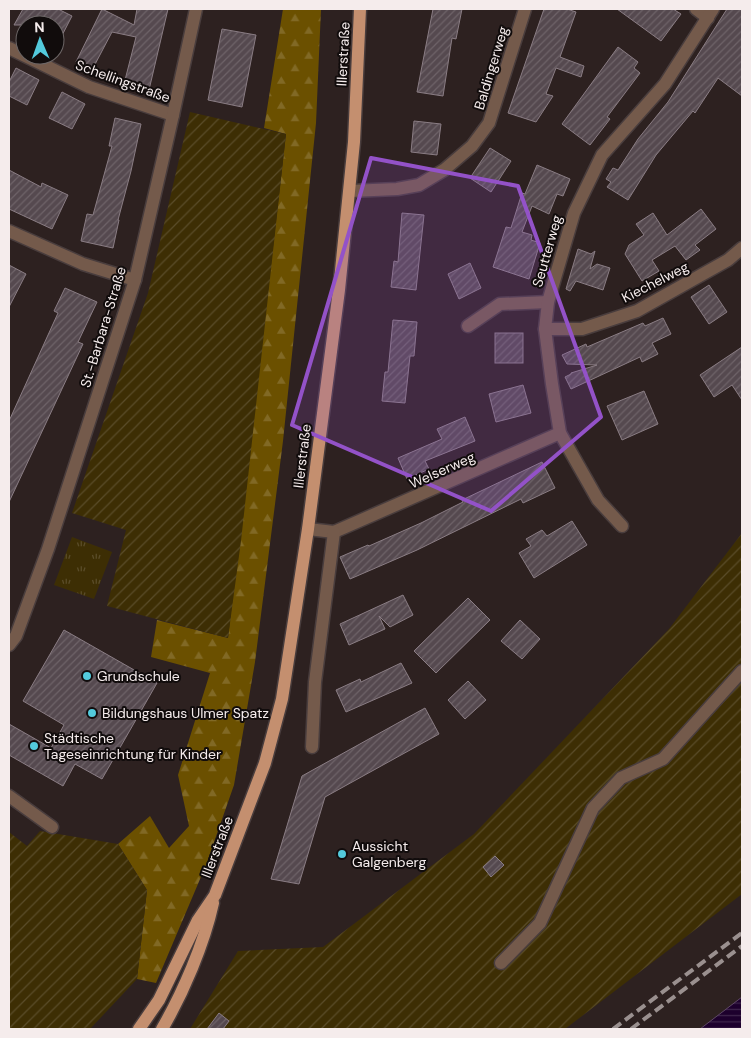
<svg xmlns="http://www.w3.org/2000/svg" width="751" height="1038" font-family="'DM Sans',sans-serif">
<style>
.forest{fill:url(#forest-firs)}
.park{fill:url(#park-tufts)}
.garden{fill:url(#garden-furrows)}
.water{fill:url(#water-rules);stroke:#5e4766}
.building{fill:url(#building-hatch);stroke:#8a7d84}
.lines{fill:none;stroke-linecap:round;stroke-linejoin:round}
.minor-casing{stroke:#493d3d;stroke-width:15}
.major-casing{stroke:#493d3d;stroke-width:15}
.minor{stroke:#745a4b;stroke-width:12}
.major{stroke:#c48f6f;stroke-width:12}
.rail{stroke:#9a908f;stroke-width:4;stroke-dasharray:10 5;stroke-linecap:butt}
.marked{fill:#9352c8;fill-opacity:0.2;stroke:#9352c8;stroke-width:4;stroke-linejoin:round}
.poi-dot{fill:#53cadc;stroke:#110c0c;stroke-width:2}
.labels{text-anchor:middle;dominant-baseline:central;stroke-width:4;stroke-linejoin:round;paint-order:stroke}
.street-label{font-size:14px;fill:#f5ecec;stroke:#110c0c}
.poi-label{font-size:14px;fill:#f5ecec;stroke:#110c0c;text-anchor:start}
</style>
<defs>
<pattern id="forest-firs" width="22" height="20" patternUnits="userSpaceOnUse" patternTransform="scale(1.25)"><rect width="22" height="20" fill="#6b5000"/><path d="M5 1l3.5 6h-7zM16 11l3.5 6h-7z" fill="#816925"/></pattern>
<pattern id="park-tufts" width="24" height="20" patternUnits="userSpaceOnUse" patternTransform="scale(1.25)"><rect width="24" height="20" fill="#3d2e04"/><path d="M3 7l-1-3M5 7V3M7 7l1-3M15 17l-1-3M17 17v-4M19 17l1-3" fill="none" stroke="#5a4c29"/></pattern>
<pattern id="garden-furrows" width="10" height="10" patternUnits="userSpaceOnUse" patternTransform="scale(1.25)"><rect width="10" height="10" fill="#3d2e04"/><path d="M-1 1l2-2M0 10L10 0M9 11l2-2" fill="none" stroke="#5a4c29"/></pattern>
<pattern id="water-rules" width="6" height="5" patternUnits="userSpaceOnUse" patternTransform="scale(1.25)"><rect width="6" height="5" fill="#1d002d"/><path d="M0 2.5h6" fill="none" stroke="#3e254c"/></pattern>
<pattern id="building-hatch" width="6" height="6" patternUnits="userSpaceOnUse" patternTransform="scale(1.25)"><rect width="6" height="6" fill="#55494f"/><path d="M-1 1l2-2M0 6l6-6M5 7l2-2" fill="none" stroke="#6e6368"/></pattern>
</defs>
<rect width="100%" height="100%" fill="#2d2120"/>
<polygon class="forest" points="283,9 321,9 316,123 283,441 255,662 234,785 206,865 156,983 137,979 147,890 118,844 150,816 169,848 189,826 178,775 210,673 151,657 157,620 228,638 286,134 264,128"/>
<polygon class="park" points="72,537 112,552 94,599 54,585"/>
<g class="garden">
<polygon points="190,112 286,134 241,541 228,638 107,606 126,530 72,513 148,293"/>
<polygon points="742,533 742,894 565,1029 190,1029 238,951 323,947 474,834 669,629"/>
<polygon points="40,831 118,844 147,890 137,979 90,1029 9,1029 9,832 27,846"/>
</g>
<polygon class="water" points="742,997 742,1029 700,1029"/>
<g class="building">
<polygon points="23,9 58,9 72,16 55,49 55,25 14,25"/>
<polygon points="102,9 134,25 137,9 168,9 149,90 124,84 136,37 112,32 92,70 76,62"/>
<polygon points="433,9 462,9 456,39 452,38 443,96 417,92"/>
<polygon points="544,9 567,9 576,12 560,57 584,66 581,77 556,68 546,94 553,96 536,122 508,113"/>
<polygon points="617,9 673,9 681,14 661,41"/>
<polygon points="727,9 742,9 742,96 718,78 695,113 693,111 656,155 628,200 607,187 611,182 606,179 613,168 618,170 638,139 668,102"/>
<polygon points="222,29 256,35 242,107 208,100"/>
<polygon points="618,47 638,62 634,68 640,73 607,117 610,119 590,145 562,124"/>
<polygon points="16,68 39,80 27,105 9,96 9,82"/>
<polygon points="62,92 85,104 72,129 49,118"/>
<polygon points="115,118 141,124 131,171 118,220 119,220 113,248 81,241 87,214 93,215 112,146 109,146"/>
<polygon points="414,121 441,124 437,155 411,152"/>
<polygon points="490,148 511,161 491,192 470,178"/>
<polygon points="537,165 570,179 563,196 557,194 549,214 532,206 522,232 532,235 531,240 540,243 529,279 493,267 506,227 511,228 522,193 525,194"/>
<polygon points="9,170 41,187 42,183 68,195 52,229 9,209"/>
<polygon points="701,209 716,229 695,245 700,250 686,260 675,246 652,260 659,271 642,281 625,254 629,245 644,235 636,224 653,213 667,235"/>
<polygon points="402,213 424,215 416,290 391,287 394,261 398,262"/>
<polygon points="578,249 591,254 595,251 590,269 597,264 610,268 603,290 576,281 570,291 566,289"/>
<polygon points="470,263 481,288 459,299 448,274"/>
<polygon points="9,265 26,274 9,307"/>
<polygon points="709,285 727,312 709,324 691,297"/>
<polygon points="65,288 97,302 78,342 83,344 9,502 9,421 58,313 54,311"/>
<polygon points="663,318 671,334 652,343 658,354 642,362 640,357 571,389 565,377 571,374 571,373 597,365 567,364 562,355 586,344 587,347 643,323 645,326"/>
<polygon points="393,320 417,322 414,356 410,356 405,403 382,401 385,372 388,372"/>
<rect x="495" y="333" width="28" height="30"/>
<polygon points="742,347 742,400 732,385 714,397 700,375"/>
<polygon points="523,385 531,413 496,422 489,394"/>
<polygon points="644,391 658,424 622,440 607,406"/>
<polygon points="465,417 475,441 425,461 429,469 407,479 398,458 442,439 437,429"/>
<polygon points="542,462 555,488 523,503 521,499 417,550 350,579 340,557 368,545 369,546 421,523 463,502 462,500"/>
<polygon points="572,521 587,545 534,578 519,553 531,546 526,539 542,530 547,536"/>
<polygon points="403,595 413,615 390,627 379,616 385,629 349,645 340,624"/>
<polygon points="468,598 490,620 436,673 414,651"/>
<polygon points="520,620 540,639 522,659 501,641"/>
<polygon points="64,630 157,683 102,779 75,764 63,786 9,755 9,724 51,748 64,725 23,701"/>
<polygon points="401,663 412,683 346,712 336,690 360,679 361,682"/>
<polygon points="468,681 486,700 465,719 448,700"/>
<polygon points="425,708 439,734 325,797 299,884 271,879 302,776"/>
<polygon points="495,856 504,865 491,877 483,867"/>
<polygon points="219,1013 229,1021 223,1029 207,1029"/>
</g>
<g class="lines">
<defs>
<g id="minor">
<polyline points="696,9 708,18"/>
<polyline points="9,48 89,87 173,115"/>
<polyline points="350,191 397,189 419,185 444,170 472,146 489,123 525,9"/>
<polyline points="9,231 83,264 135,280"/>
<polyline points="468,326 500,304 548,302"/>
<polyline points="545,329 582,329 637,311 728,260 742,248"/>
<polyline points="622,526 598,500 560,433 552,384 545,329 548,302 574,213 602,155 665,84 713,9"/>
<polyline points="308,529 334,532 560,433"/>
<polyline points="9,645 16,636 48,549 135,280 173,115 196,9"/>
<polyline points="312,747 315,682 334,532"/>
<polyline points="9,796 52,827"/>
<polyline points="501,963 540,923 593,808 621,778 663,759 742,671"/>
</g>
<g id="major">
<polyline points="139,1029 159,1000 198,920 215,895 265,763 282,699 308,529 339,290 354,142 360,9"/>
<path d="M162 1029C183 993 204 944 213 903"/>
</g>
</defs>
<use href="#minor" class="minor-casing"/>
<use href="#major" class="major-casing"/>
<use href="#minor" class="minor"/>
<use href="#major" class="major"/>
<g class="rail">
<polyline points="613,1029 742,933"/>
<polyline points="631,1029 742,946"/>
</g>
</g>
<path class="marked" d="M371 158 518 186 601 417 491 511 292 425Z"/>
<g class="poi-dot">
<circle cx="87" cy="676" r="5"/>
<circle cx="92" cy="713" r="5"/>
<circle cx="34" cy="746" r="5"/>
<circle cx="342" cy="854" r="5"/>
</g>
<g class="labels">
<g class="street-label">
<text transform="translate(343 54) rotate(-87)">Illerstraße</text>
<text transform="translate(491 68) rotate(-73)">Baldingerweg</text>
<text transform="translate(123 81) rotate(20)">Schellingstraße</text>
<text transform="translate(547 251) rotate(-74)">Seutterweg</text>
<text transform="translate(655 282) rotate(-27)">Kiechelweg</text>
<text transform="translate(103 327) rotate(-73)">St.-Barbara-Straße</text>
<text transform="translate(302 456) rotate(-83)">Illerstraße</text>
<text transform="translate(442 470) rotate(-24)">Welserweg</text>
<text transform="translate(217 847) rotate(-69)">Illerstraße</text>
</g>
<g class="poi-label">
<text x="97" y="676">Grundschule</text>
<text x="102" y="713">Bildungshaus Ulmer Spatz</text>
<text x="44" y="738">Städtische<tspan x="44" dy="16">Tageseinrichtung für Kinder</tspan></text>
<text x="352" y="846">Aussicht<tspan x="352" dy="16">Galgenberg</tspan></text>
</g>
</g>
<rect width="751" height="1038" fill="none" stroke="#f5ecec" stroke-width="20"/>
<g transform="translate(40 40) rotate(358)"><circle r="24" fill="#110c0c" stroke="#6c6666"/>
<path d="M0-4L9 19L0 12L-9 19Z" fill="#53cadc"/>
<text y="-8" font-size="14" font-weight="bold" text-anchor="middle" fill="#f5ecec">N</text>
</g>
</svg>
